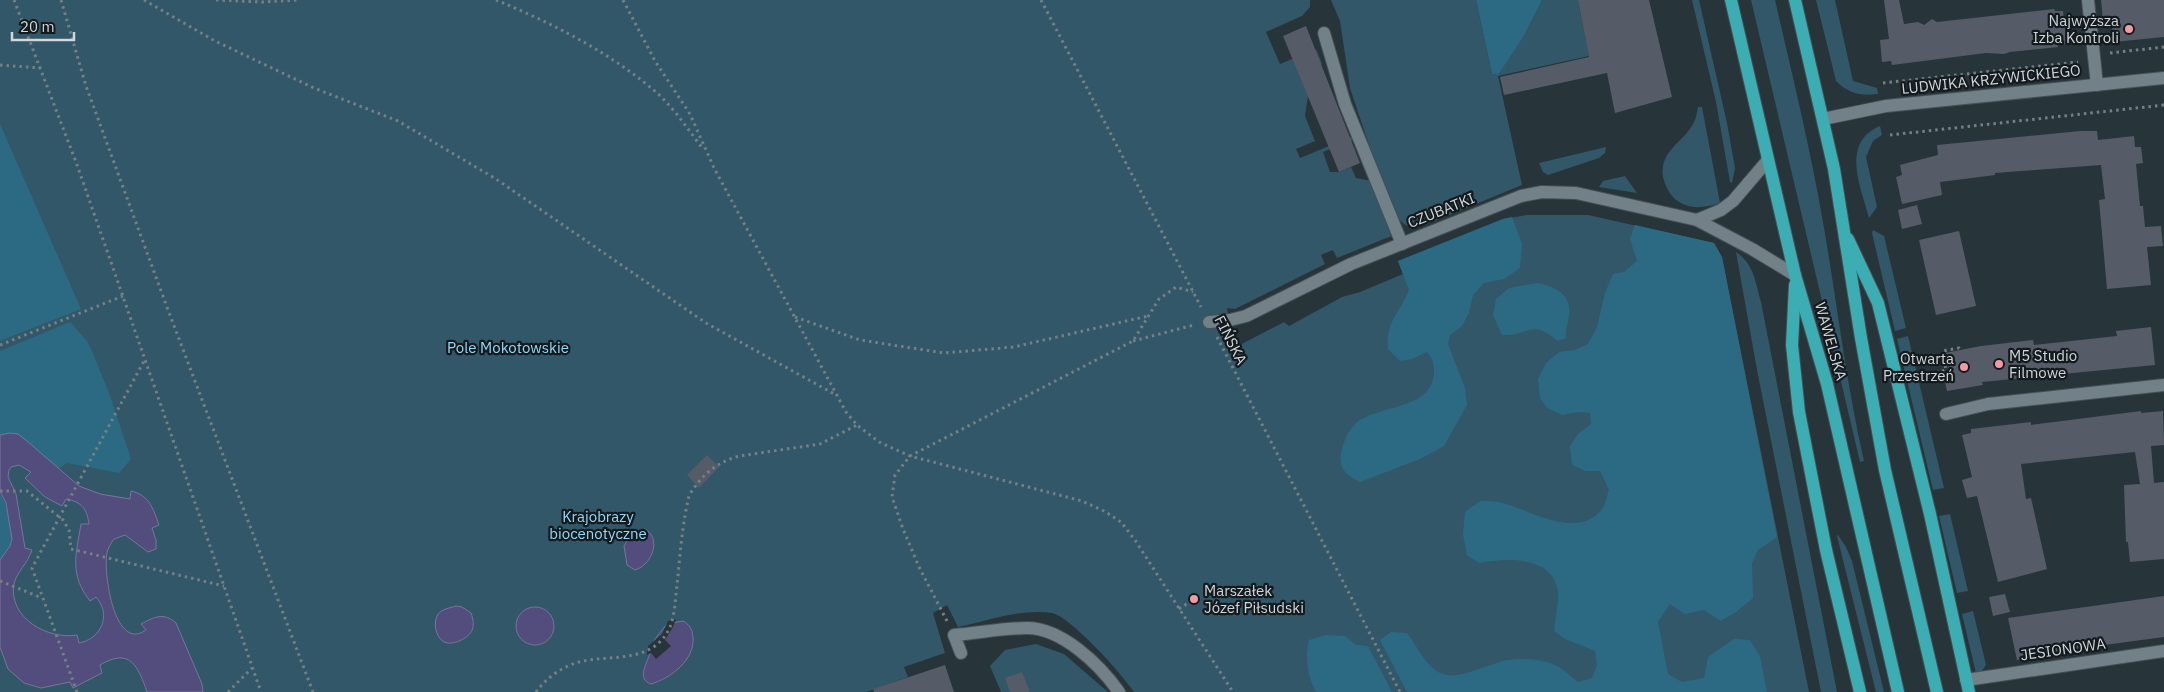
<svg xmlns="http://www.w3.org/2000/svg" width="2164" height="692" font-family="'IBM Plex Sans',sans-serif">
<style>
.green{fill:#315768}
.forest{fill:#2c6a84}
.water{fill:#524d7c;stroke:#787698;fill-rule:evenodd}
.pier{fill:#27343a}
.building{fill:#555c68}
.lines{fill:none;stroke-linecap:round;stroke-linejoin:round}
.minor-casing{stroke:#455055;stroke-width:14}
.major-casing{stroke:#455055;stroke-width:14}
.path{stroke:#758085;stroke-width:3;stroke-dasharray:2.5 4;stroke-linecap:butt}
.minor{stroke:#728188;stroke-width:12}
.major{stroke:#3dadb4;stroke-width:12}
.poi-dot{fill:#f49aa1;stroke:#141a1d;stroke-width:2}
.labels{text-anchor:middle;dominant-baseline:central;stroke-width:4.5;stroke-linejoin:round;paint-order:stroke}
.poi-label{font-size:15px;fill:#cfd7db;stroke:#141a1d;text-anchor:end}
.street-label{font-size:15px;fill:#cfd7db;stroke:#141a1d}
.park-label{font-size:15px;fill:#93d9fb;stroke:#141a1d}
</style>
<rect width="100%" height="100%" fill="#27343a"/>
<g class="green">
<path d="M0 0H1310V7L1302 16 1266 32 1280 64 1316 49 1322 64 1299 74 1308 96 1305 116 1315 141 1296 149 1300 158 1351 137 1353 140 1323 152 1330 172H1339L1351 167 1356 178 1372 181 1394 235 1337 258 1333 250 1321 255 1325 264 1235 309 1227 308 1234 348 1284 322 1289 326 1342 297 1360 292 1403 274 1398 261 1503 219 1527 215H1588L1714 243 1722 257 1809 692H1134C1123 675 1071 617 1052 613 1022 608 987 621 958 627L947 605 933 613 945 653 904 667 908 677 866 692H0Z"/>
<path d="M1331 0H1476L1492 74 1498 75 1542 0H1578L1589 56 1498 76 1522 185 1425 225C1414 227 1407 229 1399 219L1370 148 1350 88 1340 21Z"/>
<polygon points="1692,0 1699,0 1727,123 1735,168 1732,183 1730,182 1716,102"/>
<path d="M1751 0H1775C1792 74 1810 147 1823 222 1837 302 1846 382 1864 461L1860 462Z"/>
<path d="M1816 0H1835L1853 81 1877 88 1878 94C1861 96 1849 94 1836 81Z"/>
<path d="M1698 107H1702L1720 203C1704 208 1690 210 1676 200 1669 194 1665 185 1663 177 1659 150 1684 143 1694 122 1696 118 1697 112 1698 107Z"/>
<path d="M1880 126 1882 135 1873 141 1866 157 1877 207 1869 218C1861 186 1840 143 1880 126Z"/>
<polygon points="1606,147 1605,153 1599,158 1548,175 1543,172 1539,163"/>
<polygon points="1625,176 1637,193 1599,187 1603,181"/>
<polygon points="1873,230 1884,236 1906,328 1895,331 1872,233"/>
<path d="M1736 252C1754 264 1755 281 1761 302L1837 692H1821L1757 370Z"/>
<polygon points="1908,336 1944,488 1933,490 1897,339"/>
<polygon points="1950,514 1968,591 1957,593 1939,516"/>
<polygon points="1838,535 1846,547 1852,561 1884,692 1876,692 1837,536"/>
<polygon points="1973,611 1986,665 1981,672 1976,673 1962,614"/>
<polygon points="1036,644 1064,654 1108,692 1001,692 990,666 1005,650"/>
</g>
<g class="forest">
<polygon points="1476,0 1542,0 1523,37 1498,75 1492,74"/>
<polygon points="0,124 81,309 0,341"/>
<path d="M1512 217 1522 244 1520 268 1504 279 1484 283 1473 295 1469 313 1462 326 1450 335 1448 344 1465 388 1467 405 1444 446 1420 459 1360 482C1348 476 1338 469 1341 454 1343 443 1347 432 1355 424 1377 404 1432 411 1434 373 1434 363 1433 360 1427 352L1412 359 1400 361 1388 349C1385 322 1400 313 1409 290L1398 261 1503 219Z"/>
<path d="M1635 225 1714 243 1722 257 1777 537 1758 550 1752 563 1753 598 1736 612 1721 621 1704 610 1685 614 1670 604 1658 622 1668 674 1682 682 1704 678 1708 657 1734 639 1750 640 1760 656 1767 692H1407L1380 640 1391 632 1407 633C1417 646 1424 663 1438 672 1457 683 1488 663 1508 660 1524 658 1542 659 1557 666 1565 670 1571 677 1578 682L1592 678 1597 665 1595 651 1565 639 1554 631C1555 621 1559 601 1558 592 1553 555 1506 558 1479 563L1467 555 1463 534 1465 512 1480 501C1487 501 1496 501 1503 503 1532 511 1579 541 1603 508 1606 503 1607 495 1609 490L1600 471H1586L1572 465 1570 446 1578 434 1591 424 1590 413 1578 412 1562 415 1547 408 1540 398 1538 379 1546 363 1559 352 1575 350 1588 344 1597 327 1605 293 1613 274 1624 272 1637 261 1630 239Z"/>
<path d="M1537 283C1554 286 1572 294 1569 315 1568 325 1565 328 1566 338L1558 341C1529 318 1532 336 1502 335L1493 315 1496 299 1509 288Z"/>
<polygon points="70,322 87,341 92,351 109,393 131,459 119,473 67,463 58,469 27,441 0,435 0,351"/>
<path d="M0 494C7 501 15 537 10 547 7 552 3 556 0 560Z"/>
<path d="M1326 635 1345 636 1356 645 1368 646 1392 692H1316C1307 676 1305 657 1309 640Z"/>
</g>
<g class="water">
<path d="M10 433 18 434 27 441 79 486 100 494 130 499 131 491C149 495 153 508 159 525L152 528 156 540V549L148 552 125 535 114 539C111 543 108 548 107 553 103 571 114 653 146 630L141 624C154 617 164 612 176 623L202 684 203 692H147C138 666 130 647 100 665L102 673 73 688 70 682 41 688 24 683 8 669 0 647V560L10 546 12 539 6 503 0 491V435ZM19 465 31 472 25 478 45 497 62 506 66 499C82 502 87 509 89 524H81C76 555 69 574 90 601L96 597C112 615 101 639 79 643L77 635C48 640 8 618 14 584 16 573 28 563 32 550L25 548 16 494 8 477 9 470 11 467Z"/>
<path d="M645 529C662 539 652 565 635 570L627 565 624 546 631 534Z"/>
<path d="M456 606 462 607 471 613C476 627 473 635 459 641 455 643 449 644 444 642 435 637 433 622 438 614 442 609 450 608 456 606Z"/>
<circle cx="535" cy="626" r="19"/>
<path d="M683 621C690 625 692 629 693 637 695 660 671 678 651 684 637 679 646 665 649 656 651 652 650 647 652 644 656 637 662 630 667 624Z"/>
</g>
<polygon class="pier" points="676,619 673,627 665,640 671,646 656,659 651,653 647,655 648,646 662,634 668,621"/>
<g class="building">
<polygon points="1578,0 1649,0 1672,97 1615,113 1607,73 1504,95 1500,77 1589,57"/>
<polygon points="1884,0 1899,0 1904,24 1918,22 1924,25 1932,19 1937,22 2054,9 2055,11 2063,11 2067,44 2058,45 2058,47 2010,52 2004,54 1986,53 1892,65 1891,61 1882,62 1880,40 1889,39"/>
<polygon points="2101,0 2164,0 2164,37 2114,42 2111,19 2103,20"/>
<polygon points="1306,26 1360,163 1339,172 1283,36"/>
<polygon points="2080,131 2097,131 2098,140 2134,136 2135,147 2141,147 2143,163 2136,164 2140,206 2143,206 2145,227 2161,226 2163,246 2147,247 2151,285 2107,289 2099,200 2105,199 2101,165 1995,173 1995,175 1940,182 1942,195 1902,204 1896,177 1902,175 1900,165 1938,155 1937,145"/>
<polygon points="1917,205 1922,224 1902,229 1898,210"/>
<polygon points="1959,231 1976,306 1936,315 1919,240"/>
<polygon points="2151,327 2155,365 1982,382 1983,385 1947,391 1943,373 1949,372 1945,353 1981,346 2033,340 2034,345 2117,336 2116,331"/>
<polygon points="2141,411 2141,413 2163,411 2164,445 2151,446 2154,483 2164,482 2164,559 2130,562 2128,542 2126,542 2124,485 2140,484 2135,452 2021,464 2026,499 2031,498 2047,569 1998,582 1977,496 1967,498 1962,480 1972,477 1962,435 1971,433 1971,429 2031,422 2031,425"/>
<polygon points="707,455 719,467 699,488 687,475"/>
<polygon points="2005,594 2010,612 1993,616 1989,597"/>
<polygon points="2164,596 2164,637 2037,654 2038,657 2017,660 2008,618"/>
<polygon points="945,665 954,692 874,692 873,689"/>
<polygon points="1022,672 1030,692 1010,692 1005,678"/>
</g>
<g class="lines">
<defs>
<g id="minor">
<polyline points="2088,0 2097,85"/>
<polyline points="1324,33 1345,104 1402,244"/>
<polyline points="1823,119 1886,106 2164,78"/>
<polyline points="1697,220 1721,210 1733,201 1768,160"/>
<polyline points="1209,322 1230,320 1246,316 1351,264 1521,196 1542,192 1576,193 1697,220 1752,249 1795,275"/>
<polyline points="1946,414 1988,404 2164,385"/>
<path d="M961 653 954 635C978 633 1003 628 1027 628 1062 628 1100 665 1119 692"/>
<polyline points="1966,680 2164,651"/>
</g>
<g id="major">
<polyline points="1731,0 1795,275 1827,384 1898,692"/>
<polyline points="1795,0 1834,169 1861,338 1885,470 1937,692"/>
<polyline points="1848,239 1878,303 1930,514 1969,692"/>
<polyline points="1795,285 1792,345 1799,412 1826,550 1860,692"/>
</g>
</defs>
<use href="#minor" class="minor-casing"/>
<use href="#major" class="major-casing"/>
<g class="path">
<polyline points="14,0 76,162 261,692"/>
<polyline points="61,0 86,86 168,310 313,692"/>
<polyline points="144,0 215,41 314,88 398,121 496,179 706,323 836,395"/>
<polyline points="216,0 262,2 298,0"/>
<path d="M496 0C552 23 611 53 657 93 675 109 689 131 703 149"/>
<polyline points="623,0 655,61 690,114 714,168 846,412 857,425 879,442 910,456 1082,501 1104,511 1121,522 1135,540 1233,692"/>
<polyline points="1041,0 1201,307"/>
<polyline points="2110,53 2164,47"/>
<polyline points="0,65 41,68"/>
<polyline points="1883,83 2078,62"/>
<polyline points="1890,135 2164,105"/>
<polyline points="795,317 860,340 944,353 1014,347 1148,316"/>
<polyline points="1217,337 1400,692"/>
<polyline points="1133,341 1194,325"/>
<polyline points="0,345 123,296"/>
<polyline points="1923,376 1946,370 1942,351 1959,348 1960,350"/>
<polyline points="0,491 27,491 63,520 69,530 71,549 224,586"/>
<polyline points="0,581 42,598"/>
<polyline points="1179,609 1194,599"/>
<polyline points="947,621 919,567 903,529 892,497 895,475 910,456 1133,341 1159,299 1176,287 1193,292"/>
<polyline points="77,692 32,568 144,361"/>
<polyline points="228,692 252,668"/>
<path d="M536 692C547 677 564 665 583 661 614 655 654 663 670 627 675 615 675 600 677 586 680 556 682 525 689 496 700 476 718 461 740 456L820 444 857 425"/>
</g>
<use href="#minor" class="minor"/>
<use href="#major" class="major"/>
</g>
<g class="poi-dot">
<circle cx="2129" cy="29" r="5"/>
<circle cx="1999" cy="364" r="5"/>
<circle cx="1964" cy="367" r="5"/>
<circle cx="1194" cy="599" r="5"/>
</g>
<g class="labels">
<g class="poi-label">
<text x="2119" y="20">Najwyższa<tspan x="2119" dy="17">Izba Kontroli</tspan></text>
<text x="2009" y="355" text-anchor="start">M5 Studio<tspan x="2009" dy="17">Filmowe</tspan></text>
<text x="1954" y="358">Otwarta<tspan x="1954" dy="17">Przestrzeń</tspan></text>
<text x="1204" y="590" text-anchor="start">Marszałek<tspan x="1204" dy="17">Józef Piłsudski</tspan></text>
</g>
<g class="street-label">
<text transform="translate(1991 79) rotate(-6)">LUDWIKA KRZYWICKIEGO</text>
<text transform="translate(1441 210) rotate(-22)">CZUBATKI</text>
<text transform="translate(1231 340) rotate(63)">FIŃSKA</text>
<text transform="translate(1831 341) rotate(74)">WAWELSKA</text>
<text transform="translate(2063 649) rotate(-8)">JESIONOWA</text>
</g>
<g class="park-label">
<text x="508" y="347">Pole Mokotowskie</text>
<text x="598" y="516">Krajobrazy<tspan x="598" dy="17">biocenotyczne</tspan></text>
</g>
</g>
<path d="M12 32v8h62v-8" fill="none" stroke="#cfd7db" stroke-width="2.5"/>
<text x="20" y="32" font-size="15" fill="#cfd7db" stroke="#141a1d" stroke-width="4" paint-order="stroke">20 m</text>
</svg>
